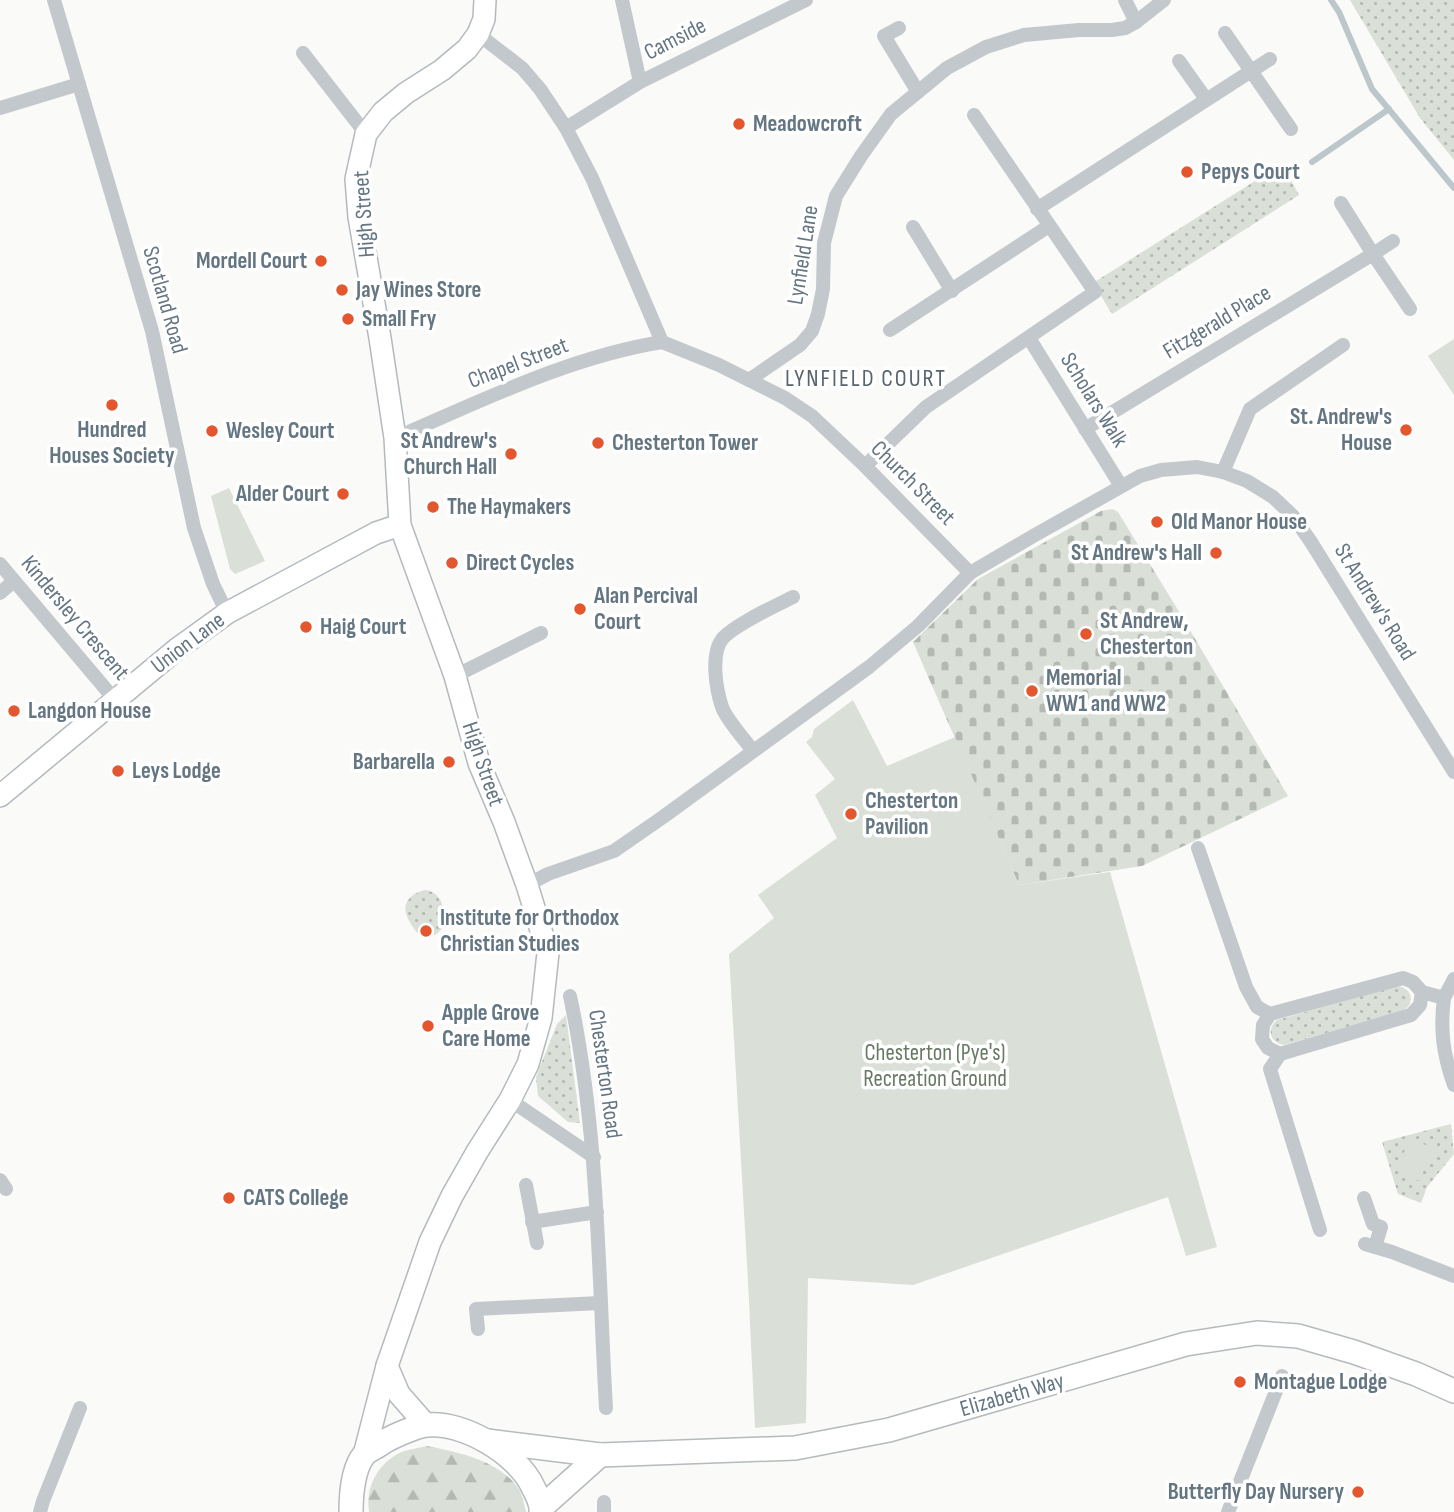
<svg xmlns="http://www.w3.org/2000/svg" width="1454" height="1512" font-family="'Sofia Sans Condensed',sans-serif">
<style>
.grass{fill:url(#grass-dots)}
.forest{fill:url(#forest-firs)}
.cemetery{fill:url(#cemetery-stones)}
.park{fill:#dadfd7}
.lines{fill:none;stroke-linecap:round;stroke-linejoin:round}
.stream{stroke:#bbc7cb;stroke-width:6}
.secondary-casing{stroke:#b3babf;stroke-width:24}
.primary-casing{stroke:#b5babe;stroke-width:26}
.street{stroke:#c3c8cc;stroke-width:14}
.secondary{stroke:#fff;stroke-width:21}
.primary{stroke:#fff;stroke-width:23}
.poi-dot{fill:#e4572e;stroke:#fff;stroke-width:2.5}
.labels{text-anchor:middle;dominant-baseline:central;stroke-width:7;stroke-linejoin:round;paint-order:stroke}
.street-label{font-size:23px;fill:#657683;stroke:#fff}
.poi-label{font-size:23px;font-weight:bold;fill:#657683;stroke:#fff;text-anchor:start}
.park-label{font-size:23px;fill:#687a64;stroke:#fff}
.neighbourhood-label{font-size:24px;letter-spacing:2px;fill:#57646e;stroke:#fff}
</style>
<defs>
<pattern id="grass-dots" width="8" height="8" patternUnits="userSpaceOnUse" patternTransform="scale(1.75)"><rect width="8" height="8" fill="#dadfd7"/><path d="M2 2h.1M6 6h.1" fill="none" stroke="#b4b9b4" stroke-width="1.8" stroke-linecap="round"/></pattern>
<pattern id="forest-firs" width="22" height="20" patternUnits="userSpaceOnUse" patternTransform="scale(1.75)"><rect width="22" height="20" fill="#dadfd7"/><path d="M5 1l3.5 6h-7zM16 11l3.5 6h-7z" fill="#b4b9b4"/></pattern>
<pattern id="cemetery-stones" width="16" height="16" patternUnits="userSpaceOnUse" patternTransform="scale(1.75)"><rect width="16" height="16" fill="#dadfd7"/><path d="M2 7V4a2 2 0 0 1 4 0v3zM10 15v-3a2 2 0 0 1 4 0v3z" fill="#b4b9b4"/></pattern>
</defs>
<rect width="100%" height="100%" fill="#fafaf8"/>
<g class="grass">
<polygon points="1350,0 1454,0 1454,160 1420,118"/>
<polygon points="1282,164 1299,195 1112,314 1093,283"/>
<path d="M425 890C442 892 444 909 447 923L438 933 428 938C419 936 416 932 411 924 400 907 406 895 425 890Z"/>
<path d="M1396 986C1412 987 1416 1002 1403 1011L1284 1045C1270 1043 1266 1029 1277 1020Z"/>
<polygon points="566,1015 580,1123 568,1122 538,1096 536,1077 557,1024"/>
<polygon points="1451,1124 1454,1154 1427,1187 1421,1203 1398,1194 1382,1142"/>
</g>
<path class="forest" d="M427 1446C458 1452 502 1461 520 1491 523 1497 524 1505 526 1512H369C365 1486 379 1461 404 1451 411 1449 420 1448 427 1446Z"/>
<polygon class="cemetery" points="1113,509 1118,512 1178,610 1288,796 1142,866 1019,885 913,642 978,579 1101,511"/>
<g class="park">
<polygon points="1454,339 1454,395 1428,356"/>
<polygon points="229,488 265,561 235,574 230,569 211,496"/>
<polygon points="853,700 887,766 955,737 1019,885 1110,872 1217,1247 1186,1256 1168,1197 913,1285 808,1278 806,1423 755,1428 748,1281 729,954 774,918 758,895 837,838 815,795 835,779 806,742 812,737 814,729"/>
<polygon points="1412,1138 1435,1150 1418,1181 1395,1168"/>
</g>
<g class="lines">
<g class="stream">
<polyline points="1331,0 1339,12 1372,89 1454,188"/>
<polyline points="1312,162 1389,109"/>
</g>
<defs>
<g id="secondary">
<polyline points="0,796 177,649 227,613 376,533 400,525"/>
<polyline points="387,1366 399,1394 426,1425"/>
<polyline points="364,1455 387,1366 430,1242 452,1196 477,1152 510,1100 528,1064 541,1018 548,953 527,885 504,822 479,763 455,676 400,525 395,438 380,338 359,217 356,179 366,134 383,112 406,93 442,70 467,49 478,34 484,19 485,0"/>
</g>
<g id="primary">
<polyline points="487,1441 600,1455 795,1448 889,1430 1186,1344 1257,1333 1298,1336 1354,1352 1416,1374 1454,1391"/>
<polyline points="542,1507 600,1455"/>
<path d="M351 1512C351 1496 353 1468 364 1455 368 1450 377 1447 382 1443 391 1437 416 1426 427 1425 463 1421 518 1454 533 1487 537 1495 542 1503 541 1512"/>
</g>
</defs>
<use href="#secondary" class="secondary-casing"/>
<use href="#primary" class="primary-casing"/>
<g class="street">
<polyline points="54,0 152,331 194,528 213,584 227,613"/>
<polyline points="622,0 640,82"/>
<polyline points="1125,0 1136,22"/>
<polyline points="899,28 884,36 918,92"/>
<polyline points="1225,33 1291,129"/>
<polyline points="478,34 522,68 540,89 566,128 592,178 662,342 719,365 785,398 812,416 865,466 970,573"/>
<polyline points="303,53 366,134"/>
<polyline points="1179,61 1206,99"/>
<polyline points="0,108 79,84"/>
<polyline points="566,128 640,82 806,0"/>
<polyline points="1341,203 1373,254 1393,241"/>
<polyline points="1037,209 1270,59"/>
<polyline points="913,227 952,291"/>
<polyline points="890,330 1049,226"/>
<polyline points="1029,338 1121,486"/>
<polyline points="749,380 800,345 812,331 818,314 823,289 824,243 836,196 861,156 891,114 947,68 986,47 1024,35 1079,30 1112,30 1125,28 1136,22 1164,0"/>
<polyline points="1085,429 1373,254 1410,309"/>
<path d="M395 438C481 401 569 357 662 342"/>
<polyline points="865,466 926,407 1095,292 974,115"/>
<polyline points="1223,472 1250,409 1343,345"/>
<polyline points="0,564 115,700"/>
<polyline points="0,593 14,581"/>
<polyline points="455,676 541,633"/>
<path d="M753 751C745 740 726 719 722 707 716 689 710 653 723 638 736 624 775 606 793 597"/>
<polyline points="1198,848 1246,987 1257,1007 1270,1014 1263,1025 1262,1039 1268,1048 1280,1054 1270,1069 1320,1230"/>
<polyline points="527,885 548,874 614,851 663,817 869,667 918,626 970,573 1035,535 1140,476 1161,470 1197,467 1223,472 1247,481 1273,497 1293,516 1311,542 1454,772"/>
<path d="M570 996C599 1132 598 1271 606 1408"/>
<path d="M1444 998C1440 1030 1443 1054 1454 1085"/>
<polyline points="1270,1014 1403,978 1413,982 1422,992 1444,998 1454,979"/>
<polyline points="1280,1054 1411,1015 1420,1005 1422,992"/>
<polyline points="510,1100 594,1157"/>
<polyline points="0,1180 6,1189"/>
<polyline points="526,1185 537,1243"/>
<polyline points="1364,1198 1373,1224 1381,1227 1375,1247"/>
<polyline points="532,1222 597,1212"/>
<polyline points="1365,1244 1392,1252 1454,1276"/>
<polyline points="478,1329 476,1309 600,1303"/>
<polyline points="40,1512 43,1501 80,1408"/>
<polyline points="604,1512 604,1502"/>
<polyline points="1228,1512 1282,1376"/>
</g>
<use href="#secondary" class="secondary"/>
<use href="#primary" class="primary"/>
</g>
<g class="poi-dot">
<circle cx="739" cy="124" r="7"/>
<circle cx="1187" cy="172" r="7"/>
<circle cx="321" cy="261" r="7"/>
<circle cx="342" cy="290" r="7"/>
<circle cx="348" cy="319" r="7"/>
<circle cx="112" cy="405" r="7"/>
<circle cx="1406" cy="430" r="7"/>
<circle cx="212" cy="431" r="7"/>
<circle cx="598" cy="443" r="7"/>
<circle cx="511" cy="454" r="7"/>
<circle cx="343" cy="494" r="7"/>
<circle cx="433" cy="507" r="7"/>
<circle cx="1157" cy="522" r="7"/>
<circle cx="1216" cy="553" r="7"/>
<circle cx="452" cy="563" r="7"/>
<circle cx="580" cy="609" r="7"/>
<circle cx="306" cy="627" r="7"/>
<circle cx="1086" cy="634" r="7"/>
<circle cx="1032" cy="691" r="7"/>
<circle cx="14" cy="711" r="7"/>
<circle cx="449" cy="762" r="7"/>
<circle cx="118" cy="771" r="7"/>
<circle cx="851" cy="814" r="7"/>
<circle cx="426" cy="931" r="7"/>
<circle cx="428" cy="1026" r="7"/>
<circle cx="229" cy="1198" r="7"/>
<circle cx="1240" cy="1382" r="7"/>
<circle cx="1358" cy="1492" r="7"/>
</g>
<g class="labels">
<g class="street-label">
<text transform="translate(675 39) rotate(-27)">Camside</text>
<text transform="translate(364 214) rotate(-94)">High Street</text>
<text transform="translate(803 255) rotate(-81)">Lynfield Lane</text>
<text transform="translate(165 300) rotate(74)">Scotland Road</text>
<text transform="translate(1217 322) rotate(-31)">Fitzgerald Place</text>
<text transform="translate(518 363) rotate(-21)">Chapel Street</text>
<text transform="translate(1094 400) rotate(58)">Scholars Walk</text>
<text transform="translate(913 483) rotate(45)">Church Street</text>
<text transform="translate(1375 602) rotate(58)">St Andrew's Road</text>
<text transform="translate(75 618) rotate(50)">Kindersley Crescent</text>
<text transform="translate(188 643) rotate(-37)">Union Lane</text>
<text transform="translate(483 764) rotate(71)">High Street</text>
<text transform="translate(605 1074) rotate(82)">Chesterton Road</text>
<text transform="translate(1012 1395) rotate(-16)">Elizabeth Way</text>
</g>
<g class="poi-label">
<text x="753" y="124">Meadowcroft</text>
<text x="1201" y="172">Pepys Court</text>
<text x="307" y="261" text-anchor="end">Mordell Court</text>
<text x="356" y="290">Jay Wines Store</text>
<text x="362" y="319">Small Fry</text>
<text x="1392" y="417" text-anchor="end">St. Andrew's<tspan x="1392" dy="26">House</tspan></text>
<text x="112" y="430" text-anchor="middle">Hundred<tspan x="112" dy="26">Houses Society</tspan></text>
<text x="226" y="431">Wesley Court</text>
<text x="497" y="441" text-anchor="end">St Andrew's<tspan x="497" dy="26">Church Hall</tspan></text>
<text x="612" y="443">Chesterton Tower</text>
<text x="329" y="494" text-anchor="end">Alder Court</text>
<text x="447" y="507">The Haymakers</text>
<text x="1171" y="522">Old Manor House</text>
<text x="1202" y="553" text-anchor="end">St Andrew's Hall</text>
<text x="466" y="563">Direct Cycles</text>
<text x="594" y="596">Alan Percival<tspan x="594" dy="26">Court</tspan></text>
<text x="1100" y="621">St Andrew,<tspan x="1100" dy="26">Chesterton</tspan></text>
<text x="320" y="627">Haig Court</text>
<text x="1046" y="678">Memorial<tspan x="1046" dy="26">WW1 and WW2</tspan></text>
<text x="28" y="711">Langdon House</text>
<text x="435" y="762" text-anchor="end">Barbarella</text>
<text x="132" y="771">Leys Lodge</text>
<text x="865" y="801">Chesterton<tspan x="865" dy="26">Pavilion</tspan></text>
<text x="440" y="918">Institute for Orthodox<tspan x="440" dy="26">Christian Studies</tspan></text>
<text x="442" y="1013">Apple Grove<tspan x="442" dy="26">Care Home</tspan></text>
<text x="243" y="1198">CATS College</text>
<text x="1254" y="1382">Montague Lodge</text>
<text x="1344" y="1492" text-anchor="end">Butterfly Day Nursery</text>
</g>
<g class="park-label">
<text x="935" y="1053">Chesterton (Pye's)<tspan x="935" dy="26">Recreation Ground</tspan></text>
</g>
<g class="neighbourhood-label">
<text x="866" y="378">LYNFIELD COURT</text>
</g>
</g>
</svg>
